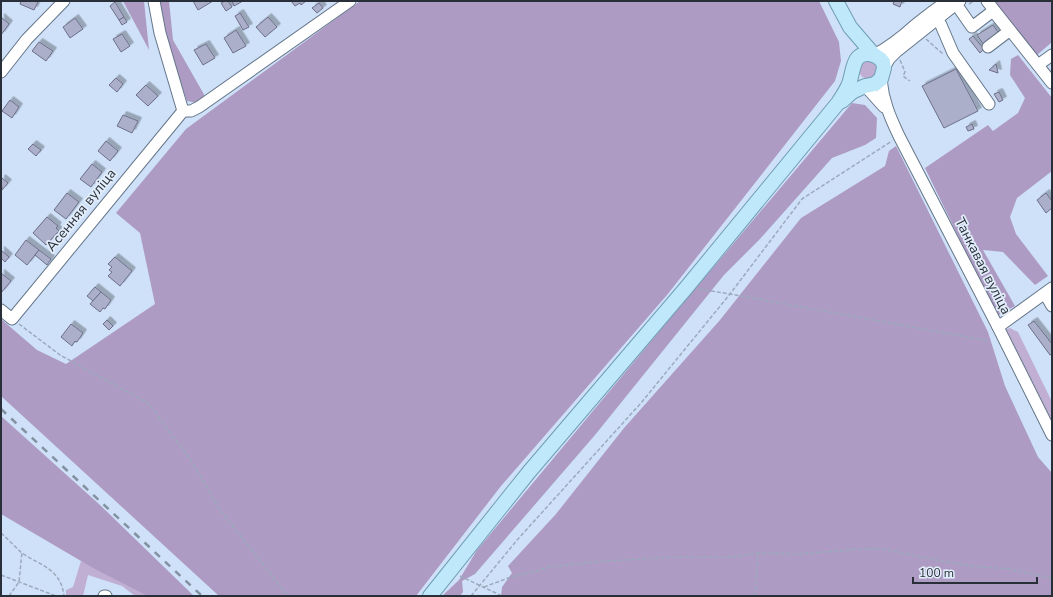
<svg xmlns="http://www.w3.org/2000/svg" width="1053" height="597" font-family="'Nunito Sans',sans-serif">
<style>
.green{fill:#c0afd3}
.forest{fill:#ae9bc3}
.building{fill:#acafc9;stroke:#6d6f88;filter:url(#shadow)}
.lines{fill:none;stroke-linecap:round;stroke-linejoin:round}
.minor-casing{stroke:#65768a;stroke-width:13}
.major-casing{stroke:#6f9db4;stroke-width:16}
.path{stroke:#9baabd;stroke-width:1.5;stroke-dasharray:4 2;stroke-linecap:butt}
.minor{stroke:#fff;stroke-width:11}
.major{stroke:#bfe8fa;stroke-width:14}
.rail{stroke:#8391a1;stroke-width:2.5;stroke-dasharray:7 7;stroke-linecap:butt}
.labels{text-anchor:middle;dominant-baseline:central;stroke-width:3.5;stroke-linejoin:round;paint-order:stroke}
.street-label{font-size:14px;fill:#282f38;stroke:#e2edfb}
</style>
<defs>
<filter id="shadow"><feDropShadow dx="3.5" dy="-3.5" stdDeviation="0" flood-color="#0004"/></filter>
</defs>
<rect width="100%" height="100%" fill="#cee1f8"/>
<g class="green">
<circle cx="868" cy="70" r="9"/>
<polygon points="1010,328 1018,332 1052,402 1052,426 1004,330"/>
<polygon points="81,561 147,596 135,596 122,586 88,575 83,596 66,596 66,590 73,587"/>
</g>
<g class="forest">
<polygon points="123,1 144,1 149,50"/>
<polygon points="158,1 169,1 173,40 206,98 198,103 187,101 162,26"/>
<polygon points="360,1 819,1 839,42 841,61 835,81 667,295 501,486 416,596 219,596 1,396 1,319 37,350 66,364 155,304 140,233 116,213 186,129"/>
<polygon points="1003,1 1052,1 1052,42 1037,55 991,3"/>
<polygon points="1018,55 1052,98 1052,171 1017,198 1010,217 1016,234 1048,276 1035,285 1003,252 983,250 1015,306 997,316 925,168 988,125 993,131 1018,113 1025,98 1010,75 1011,59"/>
<polygon points="852,103 865,105 877,118 876,138 865,145 832,158 759,240 724,275 595,435 475,574 462,581 463,592 460,596 442,596 459,580 477,550 668,321"/>
<polygon points="896,146 988,332 1005,386 1038,457 1052,473 1052,596 501,596 502,587 512,573 508,566 556,514 624,428 720,320 801,218 885,166 889,151"/>
<polygon points="1,416 100,505 194,596 147,596 93,568 1,514"/>
</g>
<g class="building">
<polygon points="21,1 36,1 38,2 34,10 20,4"/>
<polygon points="193,1 213,1 198,10"/>
<polygon points="225,1 228,1 232,7 226,11 221,3"/>
<polygon points="232,1 243,1 234,6"/>
<polygon points="291,1 306,1 301,5 300,3 295,6"/>
<polygon points="894,1 902,1 900,7 893,4"/>
<polygon points="115,2 124,17 119,20 110,6"/>
<polygon points="319,3 323,8 317,13 312,8"/>
<polygon points="240,13 249,27 243,30 235,16"/>
<polygon points="1,17 9,24 1,35"/>
<polygon points="124,17 127,22 122,25 119,20"/>
<polygon points="268,17 277,27 265,37 256,27"/>
<polygon points="75,18 83,29 70,38 63,27"/>
<polygon points="993,25 1000,35 984,45 977,35"/>
<polygon points="236,30 246,46 233,53 224,38"/>
<polygon points="122,34 130,46 121,52 113,39"/>
<polygon points="973,36 984,49 980,53 969,39"/>
<polygon points="39,42 53,51 46,61 32,51"/>
<polygon points="206,44 215,58 203,65 194,50"/>
<polygon points="996,64 997,68 998,73 989,70"/>
<polygon points="956,69 978,111 944,128 922,86"/>
<polygon points="116,78 123,84 117,92 109,85"/>
<polygon points="146,85 158,96 148,106 136,95"/>
<polygon points="999,92 1003,100 999,102 994,94"/>
<polygon points="10,100 19,107 12,118 2,111"/>
<polygon points="123,115 138,121 132,133 117,126"/>
<polygon points="972,124 974,129 968,131 966,127"/>
<polygon points="106,141 118,151 110,161 98,151"/>
<polygon points="33,144 41,150 36,156 28,149"/>
<polygon points="92,164 102,172 91,187 80,179"/>
<polygon points="2,178 8,183 2,190 1,180"/>
<polygon points="67,193 79,202 66,219 54,210"/>
<polygon points="1046,193 1052,201 1052,208 1046,213 1037,200"/>
<polygon points="47,217 58,226 56,228 59,231 46,245 33,233"/>
<polygon points="26,240 39,250 27,265 15,255"/>
<polygon points="1,250 9,257 5,262 1,258"/>
<polygon points="39,250 51,259 47,265 35,255"/>
<polygon points="115,257 132,271 120,286 108,276 112,272 109,270 112,267 108,264"/>
<polygon points="1,273 11,281 1,293"/>
<polygon points="95,287 101,292 93,301 87,296"/>
<polygon points="101,292 111,300 105,309 103,308 100,312 90,304"/>
<polygon points="107,320 113,326 109,330 103,324"/>
<polygon points="1034,321 1052,344 1052,354 1050,355 1028,325"/>
<polygon points="71,324 83,333 77,342 75,341 72,346 61,337"/>
</g>
<g class="lines">
<defs>
<g id="minor">
<polyline points="154,1 160,33 183,111"/>
<polyline points="987,1 1052,83"/>
<polyline points="956,4 972,27 993,11 1009,31 988,47"/>
<polyline points="932,12 941,25 953,53 989,104"/>
<path d="M874 55C889 47 902 37 914 26 925 17 936 9 947 1"/>
<polyline points="1038,65 1052,55"/>
<polyline points="884,68 889,59 896,52 960,1"/>
<polyline points="1,72 27,39 64,1"/>
<path d="M881 79C883 101 890 117 899 136L998 327 1052 435"/>
<polyline points="865,86 884,107"/>
<polyline points="183,111 191,111 199,107 350,1"/>
<polyline points="1045,294 1052,306"/>
<polyline points="1,310 12,319 183,111"/>
<polyline points="998,327 1052,288"/>
<polyline points="104,596 106,596"/>
</g>
<g id="major">
<polyline points="836,1 850,27 874,55 879,58 883,62 884,68 881,79 875,84 865,86 852,92 842,101"/>
<path d="M430 596 529 472 686 288 838 103C842 97 846 91 849 84 854 70 852 49 874 55"/>
</g>
</defs>
<use href="#minor" class="minor-casing"/>
<use href="#major" class="major-casing"/>
<g class="path">
<polyline points="969,4 974,1"/>
<polyline points="926,39 943,54"/>
<polyline points="900,60 905,72 903,76 910,81"/>
<polyline points="699,289 730,294 989,341"/>
<polyline points="19,324 60,355 148,403 192,462 220,510 288,596"/>
<path d="M1 533C8 539 15 547 22 553 41 566 61 569 64 596"/>
<polyline points="1,575 56,596"/>
<polyline points="460,576 502,596"/>
<polyline points="484,587 511,577 533,572 549,567 594,562 674,557 731,557 758,553 800,554 860,549 883,549 941,561 974,566 1009,569 1052,578"/>
<polyline points="9,596 19,582 22,552"/>
<polyline points="471,596 518,539 641,403 730,294 802,199 892,141"/>
<polyline points="755,596 758,553"/>
</g>
<use href="#minor" class="minor"/>
<use href="#major" class="major"/>
<polyline class="rail" points="1,409 202,596"/>
</g>
<g class="labels">
<g class="street-label">
<text transform="translate(81 210) rotate(-51)">Асенняя вуліца</text>
<text transform="translate(983 266) rotate(63)">Танкавая вуліца</text>
</g>
</g>
<rect width="1053" height="597" fill="none" stroke="#282f38" stroke-width="4"/>
<path d="M913 577v6h124v-6" fill="none" stroke="#282f38" stroke-width="2"/>
<text x="919" y="577" font-size="12" fill="#282f38" stroke="#e2edfb" stroke-width="3" paint-order="stroke">100 m</text>
</svg>
